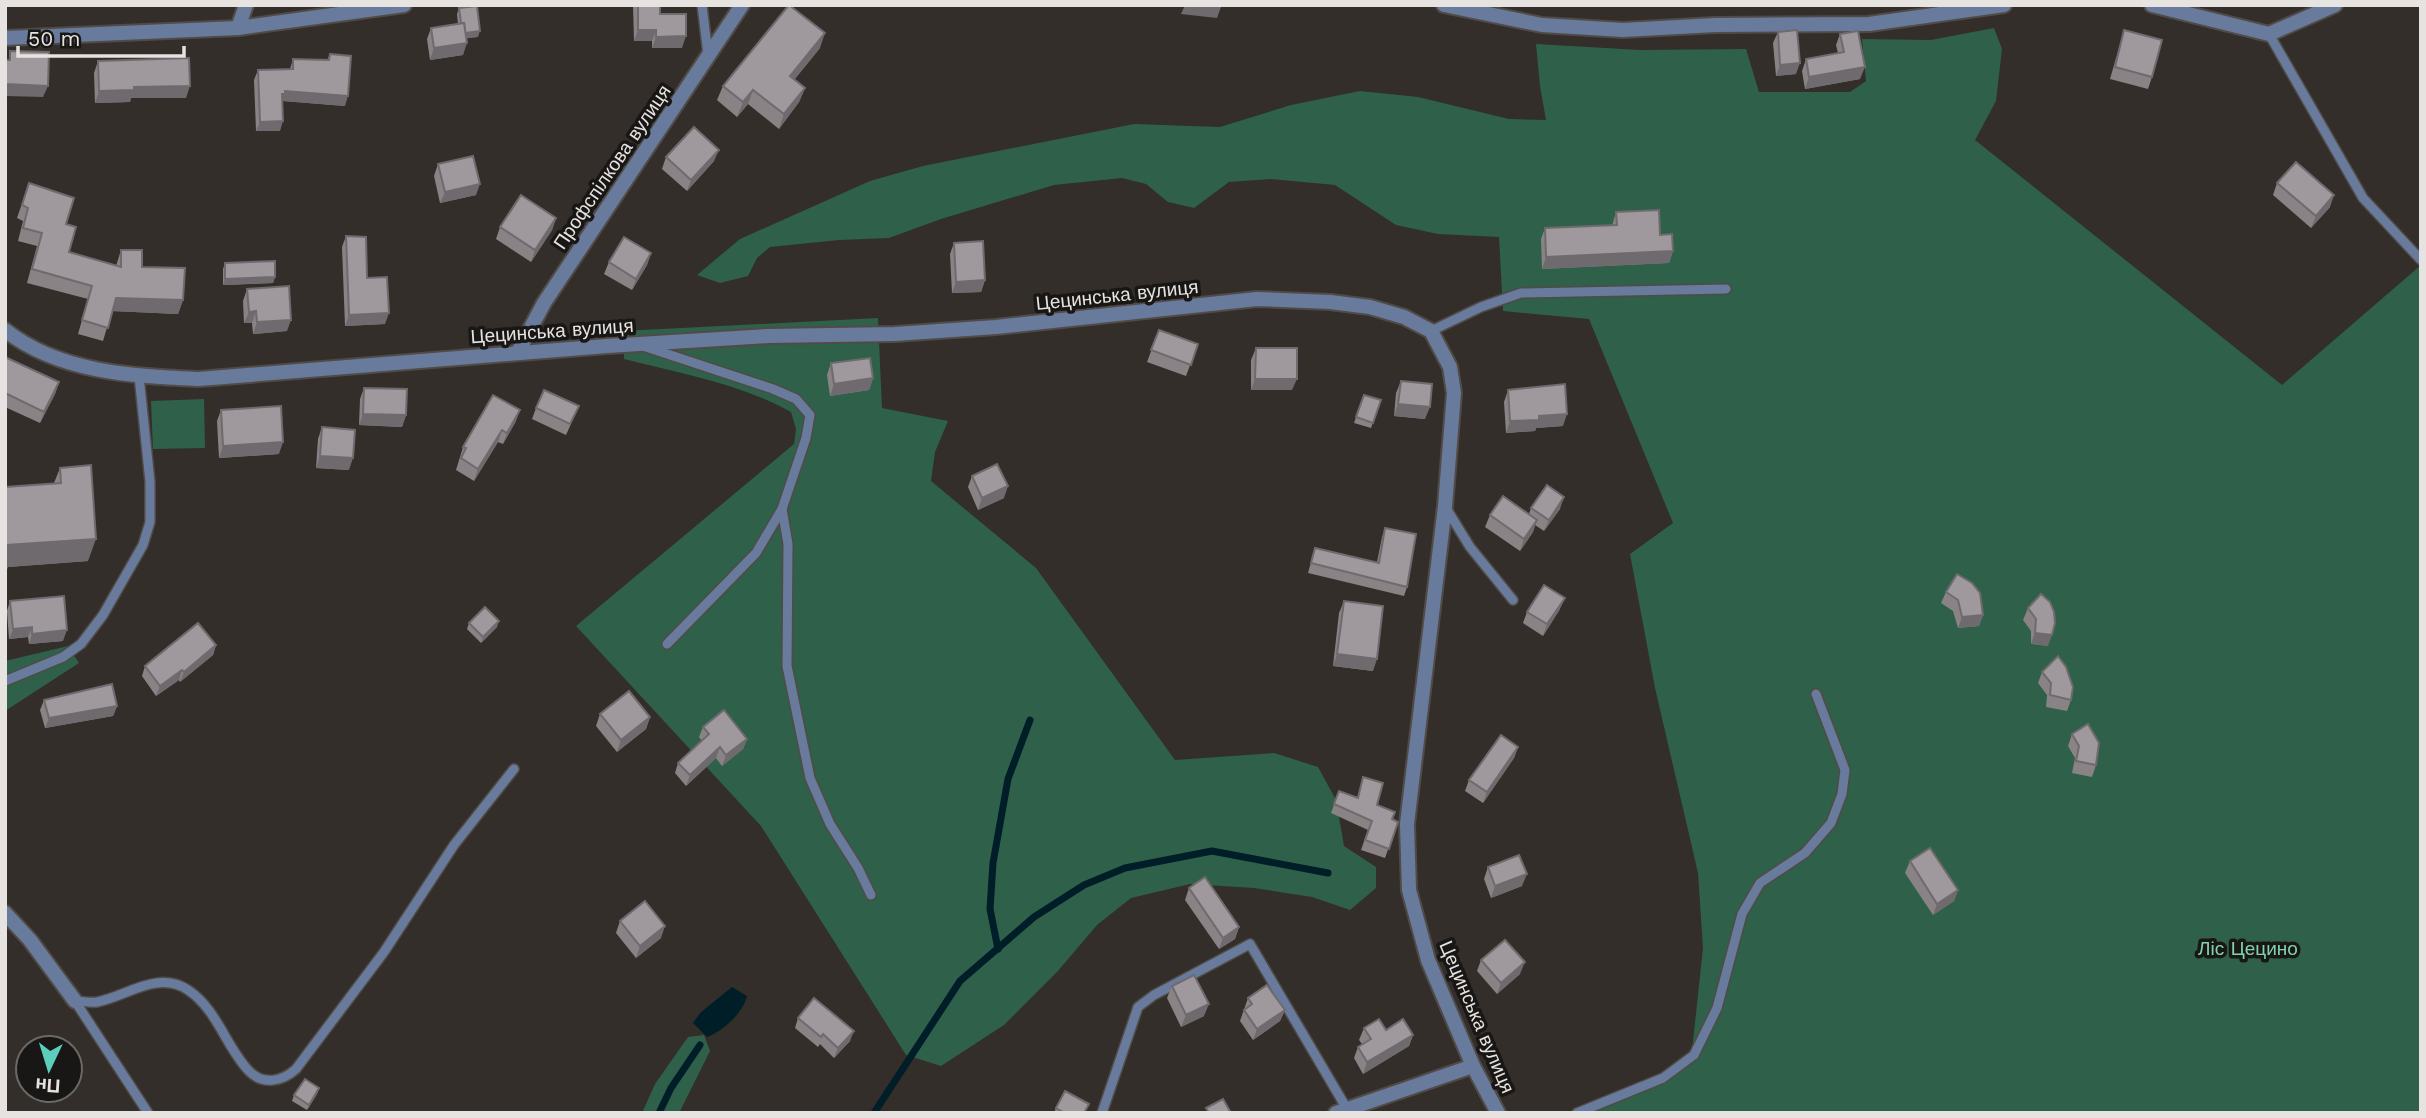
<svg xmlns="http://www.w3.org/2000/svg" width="2426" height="1118" font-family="'Work Sans',sans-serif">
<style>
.green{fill:#2e604a}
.water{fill:#001e27}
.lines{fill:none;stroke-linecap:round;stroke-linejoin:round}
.stream{stroke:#001e27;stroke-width:7}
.lane-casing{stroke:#504b47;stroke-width:12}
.street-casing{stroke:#504b47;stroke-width:18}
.lane{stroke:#697b9d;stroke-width:9}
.street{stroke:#697b9d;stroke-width:14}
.wall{fill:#898386}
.shaded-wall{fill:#6f6a6d}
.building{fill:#9f989c;stroke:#6f6a6d;stroke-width:2}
.labels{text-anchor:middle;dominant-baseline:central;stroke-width:7;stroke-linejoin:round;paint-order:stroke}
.street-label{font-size:19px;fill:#e6e3e0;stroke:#191715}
.park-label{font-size:19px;fill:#80d3ac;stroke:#191715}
</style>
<rect width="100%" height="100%" fill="#332e2a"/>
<g class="green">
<polygon points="1994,28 2002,49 1996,101 1975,140 2282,385 2421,265 2421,1113 1580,1113 1691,1060 1703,948 1698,873 1655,688 1630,554 1673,523 1589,319 1503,311 1499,237 1438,234 1396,225 1335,185 1271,179 1229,182 1194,208 1168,202 1146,184 1122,178 1054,185 941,219 889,238 839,240 770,247 757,258 748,276 720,283 697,275 740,239 870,181 923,166 1134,124 1220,127 1291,105 1360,91 1418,97 1509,119 1546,120 1540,86 1536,44 1640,50 1746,49 1759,92 1850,92 1866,81 1862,39 1931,40"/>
<path d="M878 318 882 408 948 421 935 452 931 481 1036 568 1175 760 1274 753 1318 767 1336 800 1344 846 1376 867V888L1350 910 1312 897 1254 888 1190 884 1131 898 1097 925 1057 972 1004 1025 941 1066 906 1055 761 826 576 626 794 444 796 429 791 412C741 384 679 373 624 359L623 331Z"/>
<polygon points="204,399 205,448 153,449 151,401"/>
<polygon points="68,646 79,663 5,711 5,661"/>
<polygon points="704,1035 710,1051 679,1113 642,1113 655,1084 688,1037"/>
</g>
<path class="water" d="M732 987 747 996C743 1013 723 1031 707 1037L693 1023 700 1013Z"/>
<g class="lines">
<g class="stream">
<polyline points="998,949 990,909 993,863 1008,779 1030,720"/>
<polyline points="659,1113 671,1088 700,1045"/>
<polyline points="874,1113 960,981 1034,917 1084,885 1125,868 1212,851 1328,873"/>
</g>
<defs>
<g id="lane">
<polyline points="702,5 708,55"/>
<polyline points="2269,34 2363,198 2421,260"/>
<polyline points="1431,331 1481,307 1521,293 1726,289"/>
<polyline points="643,346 773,389 796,399 810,415 806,438 782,509 788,544 787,666 810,778 830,824 858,868 871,895"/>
<polyline points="1446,508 1470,547 1513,600"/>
<polyline points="667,644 756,553 782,509"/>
<polyline points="5,681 63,657 81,644 103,615 143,545 150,522 150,482 139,376"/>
<path d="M75 1001C82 1001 90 1003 97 1002 127 996 158 970 188 990 217 1009 226 1047 249 1071 263 1086 283 1081 296 1069L384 952 454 845 514 769"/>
<polyline points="75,1001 148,1113"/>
<polyline points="1102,1113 1138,1007 1154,995 1250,944 1347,1109"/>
<polyline points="1577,1113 1663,1078 1694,1055 1717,1008 1742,914 1760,883 1805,853 1831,823 1842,794 1845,770 1816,694"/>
</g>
<g id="street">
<polyline points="1444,5 1542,25 1623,30 1715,25 1869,24 2004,5"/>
<polyline points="2152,5 2269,34 2335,5"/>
<polyline points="238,28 246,5"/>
<polyline points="5,38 238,28 404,5"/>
<path d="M5 330C59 373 134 376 199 379L607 346 768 336 895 334 996 327 1257 299 1330 302 1370 307 1404 317 1431 331 1450 367 1454 393 1445 506 1407 824 1409 890 1428 960 1473 1066 1498 1113"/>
<polyline points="518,352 544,303 742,5"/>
<polyline points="5,913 30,940 75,1001"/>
<polyline points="1336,1113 1473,1066"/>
</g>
</defs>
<use href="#lane" class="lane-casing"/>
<use href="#street" class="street-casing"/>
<use href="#lane" class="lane"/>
<use href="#street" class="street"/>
</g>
<g class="wall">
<polygon points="633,5 660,5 660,14 682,48 652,48 652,41 634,41"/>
<polygon points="459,8 478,37 466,38 463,55 430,60 427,39 431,28 458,24 457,14"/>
<polygon points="2124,30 2152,77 2148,89 2110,79"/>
<polygon points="1778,32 1796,74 1776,76 1773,43"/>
<polygon points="1840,34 1860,79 1805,89 1802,71 1806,59 1838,53 1836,45"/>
<polygon points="820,48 794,80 805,88 799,102 779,129 748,104 737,117 717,100 723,86"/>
<polygon points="330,54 345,106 283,101 280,131 256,131 254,80 258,70 290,69 293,59 327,60"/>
<polygon points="98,61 186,98 131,98 130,102 95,103 94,73"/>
<polygon points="666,157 714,161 687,191 662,169"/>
<polygon points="438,164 476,195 440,203 434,176"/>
<polygon points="29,183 66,224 69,252 116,266 121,250 183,300 178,314 112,311 103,341 78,334 88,299 27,283 37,246 18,241 23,221 17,218"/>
<polygon points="2277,183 2330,207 2311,228 2273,195"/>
<polygon points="1616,212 1673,251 1669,263 1542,269 1541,239 1545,228 1612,226"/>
<polygon points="556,218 552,230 531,262 496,239 500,227"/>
<polygon points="346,236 367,278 385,324 345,326 342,247"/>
<polygon points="954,243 985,280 981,292 952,293 950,254"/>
<polygon points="651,253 647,265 632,290 604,274 609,262"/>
<polygon points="225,263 275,277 273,283 223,285 223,269"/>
<polygon points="247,289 287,331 253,334 252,323 244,323 243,301"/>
<polygon points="1159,330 1198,344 1186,376 1147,362"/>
<polygon points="1256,348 1292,390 1251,390 1251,360"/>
<polygon points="5,357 59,382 55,394 40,423 5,407"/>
<polygon points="831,363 873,378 869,390 830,396 827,375"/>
<polygon points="1401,381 1425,419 1394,416 1396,393"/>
<polygon points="364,388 406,415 402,427 359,425 360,399"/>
<polygon points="1508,390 1563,426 1536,428 1535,431 1506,433 1504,402"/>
<polygon points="1364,395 1381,400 1371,428 1354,423"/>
<polygon points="579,406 566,435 532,419 536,408"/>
<polygon points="221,410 279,454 219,458 217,421"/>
<polygon points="516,421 503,444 498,442 474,481 456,470 463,447"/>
<polygon points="322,427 349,470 316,468 318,439"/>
<polygon points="60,468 88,561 8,567 5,487 54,483"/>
<polygon points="972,476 1004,498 978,510 968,487"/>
<polygon points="1531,508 1560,509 1544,531 1535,525 1533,532 1520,551 1485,527 1490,515 1529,514"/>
<polygon points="1385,528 1407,587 1404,596 1308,573 1315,548 1377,562 1382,537"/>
<polygon points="1946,592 1983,615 1979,626 1958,628 1953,611 1941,603"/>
<polygon points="2041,594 2048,646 2031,644 2031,631 2023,620 2028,608"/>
<polygon points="10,601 63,641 29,644 28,637 9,639 7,611"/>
<polygon points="1344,601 1373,671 1333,666 1339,613"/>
<polygon points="1560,609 1543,636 1523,623 1527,612"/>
<polygon points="469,623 497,627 481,643 467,629"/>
<polygon points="216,645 213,655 180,682 179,680 156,696 142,676 145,666"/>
<polygon points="2042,672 2071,700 2067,711 2046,707 2047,695 2038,683"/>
<polygon points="44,700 117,706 113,716 45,728 40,710"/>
<polygon points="600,714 650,717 646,729 617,752 596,726"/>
<polygon points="703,727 747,739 743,749 722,766 716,758 686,786 675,773 678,763 702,741 699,737"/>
<polygon points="2072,734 2096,765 2092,777 2072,773 2075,758 2068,746"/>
<polygon points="1518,747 1514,758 1483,803 1465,791 1469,780"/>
<polygon points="1363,777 1377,805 1392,819 1398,822 1385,858 1361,850 1368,830 1331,813 1339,791 1357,798"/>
<polygon points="1910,861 1958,890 1954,901 1933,915 1905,873"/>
<polygon points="1488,867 1522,886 1491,898 1484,879"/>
<polygon points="1189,888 1239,927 1235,939 1219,949 1185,900"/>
<polygon points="620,921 661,938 636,958 616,933"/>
<polygon points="1481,960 1520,974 1497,994 1477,971"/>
<polygon points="1172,986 1204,1016 1181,1027 1167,998"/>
<polygon points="1248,998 1285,1010 1280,1021 1253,1040 1240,1021"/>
<polygon points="798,1018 850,1041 834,1058 820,1044 818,1047 795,1028"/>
<polygon points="1364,1028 1413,1035 1409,1046 1363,1074 1354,1058 1358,1047 1362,1044 1359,1040"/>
<polygon points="319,1088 317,1094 307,1110 292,1101 294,1095"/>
<polygon points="1056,1108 1085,1113 1054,1113"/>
</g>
<g class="shaded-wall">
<polygon points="1185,5 1208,5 1221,7 1217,18 1181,14"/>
<polygon points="638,30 656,30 652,41 634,41"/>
<polygon points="480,31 478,37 461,39 463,33"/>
<polygon points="825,33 820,48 785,91 790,76"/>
<polygon points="686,36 682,48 652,48 656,37"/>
<polygon points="467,43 463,55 430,60 434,48"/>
<polygon points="1800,63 1796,74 1776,76 1780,65"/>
<polygon points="1865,67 1860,79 1805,89 1809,77"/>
<polygon points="5,84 48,86 43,97 5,96"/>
<polygon points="190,86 186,98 131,98 130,102 95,103 99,91 134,87"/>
<polygon points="805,88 799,102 779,129 784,114"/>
<polygon points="753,90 748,104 737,117 743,102"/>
<polygon points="285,91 348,96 345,106 283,101 282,94"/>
<polygon points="283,121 280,131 256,131 260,122"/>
<polygon points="719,150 714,161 687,191 691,180"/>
<polygon points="480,184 476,195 440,203 445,192"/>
<polygon points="2334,195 2330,207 2311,228 2316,216"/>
<polygon points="556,218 552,230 531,262 535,250"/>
<polygon points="1673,251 1669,263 1542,269 1546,257"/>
<polygon points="651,253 647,265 632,290 636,279"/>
<polygon points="275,277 273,283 223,285 225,279"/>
<polygon points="985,280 981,292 952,293 956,282"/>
<polygon points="116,298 183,300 178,314 111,311"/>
<polygon points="256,311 252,323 244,323 249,312"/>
<polygon points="389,313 385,324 345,326 349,315"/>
<polygon points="291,320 287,331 253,334 257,322"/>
<polygon points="873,378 869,390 830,396 834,384"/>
<polygon points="1255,379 1297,379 1292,390 1251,390"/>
<polygon points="59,382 55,394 40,423 44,412"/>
<polygon points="1398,404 1430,407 1425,419 1394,416"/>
<polygon points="520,410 516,421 503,444 507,433"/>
<polygon points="363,414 406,415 402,427 359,425"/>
<polygon points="1567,414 1563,426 1536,428 1535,431 1506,433 1510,421 1539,416"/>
<polygon points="502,430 498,442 474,481 478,469"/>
<polygon points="283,442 279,454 219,458 223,446"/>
<polygon points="320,456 353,458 349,470 316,468"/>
<polygon points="1008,486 1004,498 978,510 982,498"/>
<polygon points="1564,497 1560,509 1544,531 1549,520"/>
<polygon points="1537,520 1533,532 1520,551 1524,539"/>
<polygon points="96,539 88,561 8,567 5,575 5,550 7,545"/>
<polygon points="1565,598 1560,609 1543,636 1547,624"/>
<polygon points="1983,615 1979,626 1958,628 1962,617"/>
<polygon points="499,621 497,627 481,643 483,637"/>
<polygon points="32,627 28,637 9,639 13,629"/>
<polygon points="67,630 63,641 29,644 32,634"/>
<polygon points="2035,633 2052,635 2048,646 2031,644"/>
<polygon points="216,645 213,655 180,682 184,672"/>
<polygon points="1337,654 1377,659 1373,671 1333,666"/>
<polygon points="182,670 179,680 156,696 160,686"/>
<polygon points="117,706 113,716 45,728 49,718"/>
<polygon points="650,717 646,729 617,752 621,740"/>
<polygon points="747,739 743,749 722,766 726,755"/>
<polygon points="720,747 716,758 686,786 690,775"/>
<polygon points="1518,747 1514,758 1483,803 1487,792"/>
<polygon points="1527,874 1522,886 1491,898 1495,886"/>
<polygon points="1958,890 1954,901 1933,915 1937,904"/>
<polygon points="665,926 661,938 636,958 640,946"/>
<polygon points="1239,927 1235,939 1219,949 1223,938"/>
<polygon points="1525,962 1520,974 1497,994 1501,983"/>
<polygon points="1209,1004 1204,1016 1181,1027 1186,1015"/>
<polygon points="1285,1010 1280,1021 1253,1040 1257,1029"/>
<polygon points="854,1031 850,1041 834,1058 838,1048"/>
<polygon points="1413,1035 1409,1046 1363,1074 1367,1062"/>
<polygon points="319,1088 317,1094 307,1110 309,1105"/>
</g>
<g class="building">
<polygon points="638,5 660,5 660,14 686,14 686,36 656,37 656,30 638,30"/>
<polygon points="789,5 825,33 790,76 805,88 784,114 753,90 743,102 723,86"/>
<polygon points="477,6 480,31 465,33 464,23 461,23 459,8"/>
<polygon points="464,23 467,43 434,48 431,28"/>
<polygon points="1797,30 1800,63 1780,65 1778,32"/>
<polygon points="2124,30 2162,40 2152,77 2115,67"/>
<polygon points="1858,31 1865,67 1809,77 1806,59 1844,52 1840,34"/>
<polygon points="10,51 49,52 48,86 5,84 5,60 10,60"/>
<polygon points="330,54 351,56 348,96 285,91 285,94 282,94 283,121 260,122 258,70 293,69 293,59 329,60"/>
<polygon points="189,58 190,86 134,87 134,90 99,91 98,61"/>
<polygon points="694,127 719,150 691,180 666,157"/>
<polygon points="473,156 480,184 445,192 438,164"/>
<polygon points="2296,162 2334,195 2316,216 2277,183"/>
<polygon points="29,183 74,198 66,224 76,227 69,252 121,267 121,250 142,250 142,267 185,268 183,300 116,298 108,328 82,320 92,286 32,269 42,233 23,228 28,208 22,205"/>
<polygon points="521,195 556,218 535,250 500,227"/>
<polygon points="1659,210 1660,235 1672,234 1673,251 1546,257 1545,228 1617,225 1616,212"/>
<polygon points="346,236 366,237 367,278 387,277 389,313 349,315"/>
<polygon points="624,237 651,253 636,279 609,262"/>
<polygon points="983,241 985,280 956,282 954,243"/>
<polygon points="275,261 275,277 225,279 225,263"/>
<polygon points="289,286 291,320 257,322 256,311 249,312 247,289"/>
<polygon points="1159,330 1198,344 1191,365 1151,350"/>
<polygon points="1256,348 1297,348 1297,379 1255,379"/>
<polygon points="5,357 59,382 44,412 5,393"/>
<polygon points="870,358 873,378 834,384 831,363"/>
<polygon points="1401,381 1432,384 1430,407 1398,404"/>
<polygon points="1565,384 1567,414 1539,416 1539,420 1510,421 1508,390"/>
<polygon points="364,388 407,389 406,415 363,414"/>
<polygon points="544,390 579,406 570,424 536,408"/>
<polygon points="493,395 520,410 507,433 502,430 478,469 461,458 466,448 463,447"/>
<polygon points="1364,395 1381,400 1373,423 1356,417"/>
<polygon points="281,406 283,442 223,446 221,410"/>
<polygon points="322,427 355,430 353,458 320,456"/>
<polygon points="997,464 1008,486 982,498 972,476"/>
<polygon points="91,465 96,539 7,545 8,566 5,566 5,487 61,483 60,468"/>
<polygon points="1547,485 1564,497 1549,520 1531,508"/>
<polygon points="1503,496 1537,520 1524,539 1490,515"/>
<polygon points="1385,528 1416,534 1407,587 1311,563 1315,548 1379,563"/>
<polygon points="1957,574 1972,583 1980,593 1983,615 1962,617 1958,600 1946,592"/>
<polygon points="1544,585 1565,598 1547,624 1527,612"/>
<polygon points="2041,594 2050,602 2054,612 2055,623 2052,635 2035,633 2036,619 2028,608"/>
<polygon points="64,596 67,630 32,634 32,627 13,629 10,601"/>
<polygon points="1344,601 1383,606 1377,659 1337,654"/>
<polygon points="485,607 499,621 483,637 469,623"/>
<polygon points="198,623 216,645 184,672 182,670 160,686 145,666"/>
<polygon points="2058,656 2066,667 2073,687 2071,700 2050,695 2051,683 2042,672"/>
<polygon points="112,684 117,706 49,718 44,700"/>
<polygon points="629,691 650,717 621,740 600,714"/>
<polygon points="724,710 747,739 726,755 720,747 690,775 678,763 709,734 703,727"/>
<polygon points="2088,724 2099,743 2096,765 2076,761 2079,746 2072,734"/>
<polygon points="1501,735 1518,747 1487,792 1469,780"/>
<polygon points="1363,777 1383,783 1377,805 1395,812 1392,819 1398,822 1389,849 1365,840 1372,821 1334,804 1339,791 1358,798"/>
<polygon points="1930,848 1958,890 1937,904 1910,861"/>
<polygon points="1519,855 1527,874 1495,886 1488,867"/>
<polygon points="1205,877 1239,927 1223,938 1189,888"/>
<polygon points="645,901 665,926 640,946 620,921"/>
<polygon points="1505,940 1525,962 1501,983 1481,960"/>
<polygon points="1194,975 1209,1004 1186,1015 1172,986"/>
<polygon points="1267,985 1285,1010 1257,1029 1244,1010 1252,1004 1248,998"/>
<polygon points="814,998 854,1031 838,1048 823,1034 821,1037 798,1018"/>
<polygon points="1379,1019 1386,1030 1403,1019 1413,1035 1367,1062 1358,1047 1371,1039 1364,1028"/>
<polygon points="305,1079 319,1088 309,1105 294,1095"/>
<polygon points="1065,1091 1089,1104 1084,1113 1065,1113 1056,1108"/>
<polygon points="1223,1099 1231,1113 1209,1113 1206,1108"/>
</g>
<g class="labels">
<g class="street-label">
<text transform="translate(612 167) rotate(-56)">Профспілкова вулиця</text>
<text transform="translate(1117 295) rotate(-6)">Цецинська вулиця</text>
<text transform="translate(552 331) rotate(-4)">Цецинська вулиця</text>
<text transform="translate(1477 1017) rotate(67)">Цецинська вулиця</text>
</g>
<g class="park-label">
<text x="2248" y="948">Ліс Цецино</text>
</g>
</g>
<rect width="2426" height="1118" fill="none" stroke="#e6e3e0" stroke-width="14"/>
<g transform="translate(49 1069) rotate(184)"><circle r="33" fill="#191715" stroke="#6b6966" stroke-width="2"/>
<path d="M0-5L12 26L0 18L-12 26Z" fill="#5ccebb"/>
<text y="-10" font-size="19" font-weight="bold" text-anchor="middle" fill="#e6e3e0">Пн</text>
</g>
<path d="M18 46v10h166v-10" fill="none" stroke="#e6e3e0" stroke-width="3.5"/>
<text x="28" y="46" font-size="21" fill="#e6e3e0" stroke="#191715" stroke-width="5" paint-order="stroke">50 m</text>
</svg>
